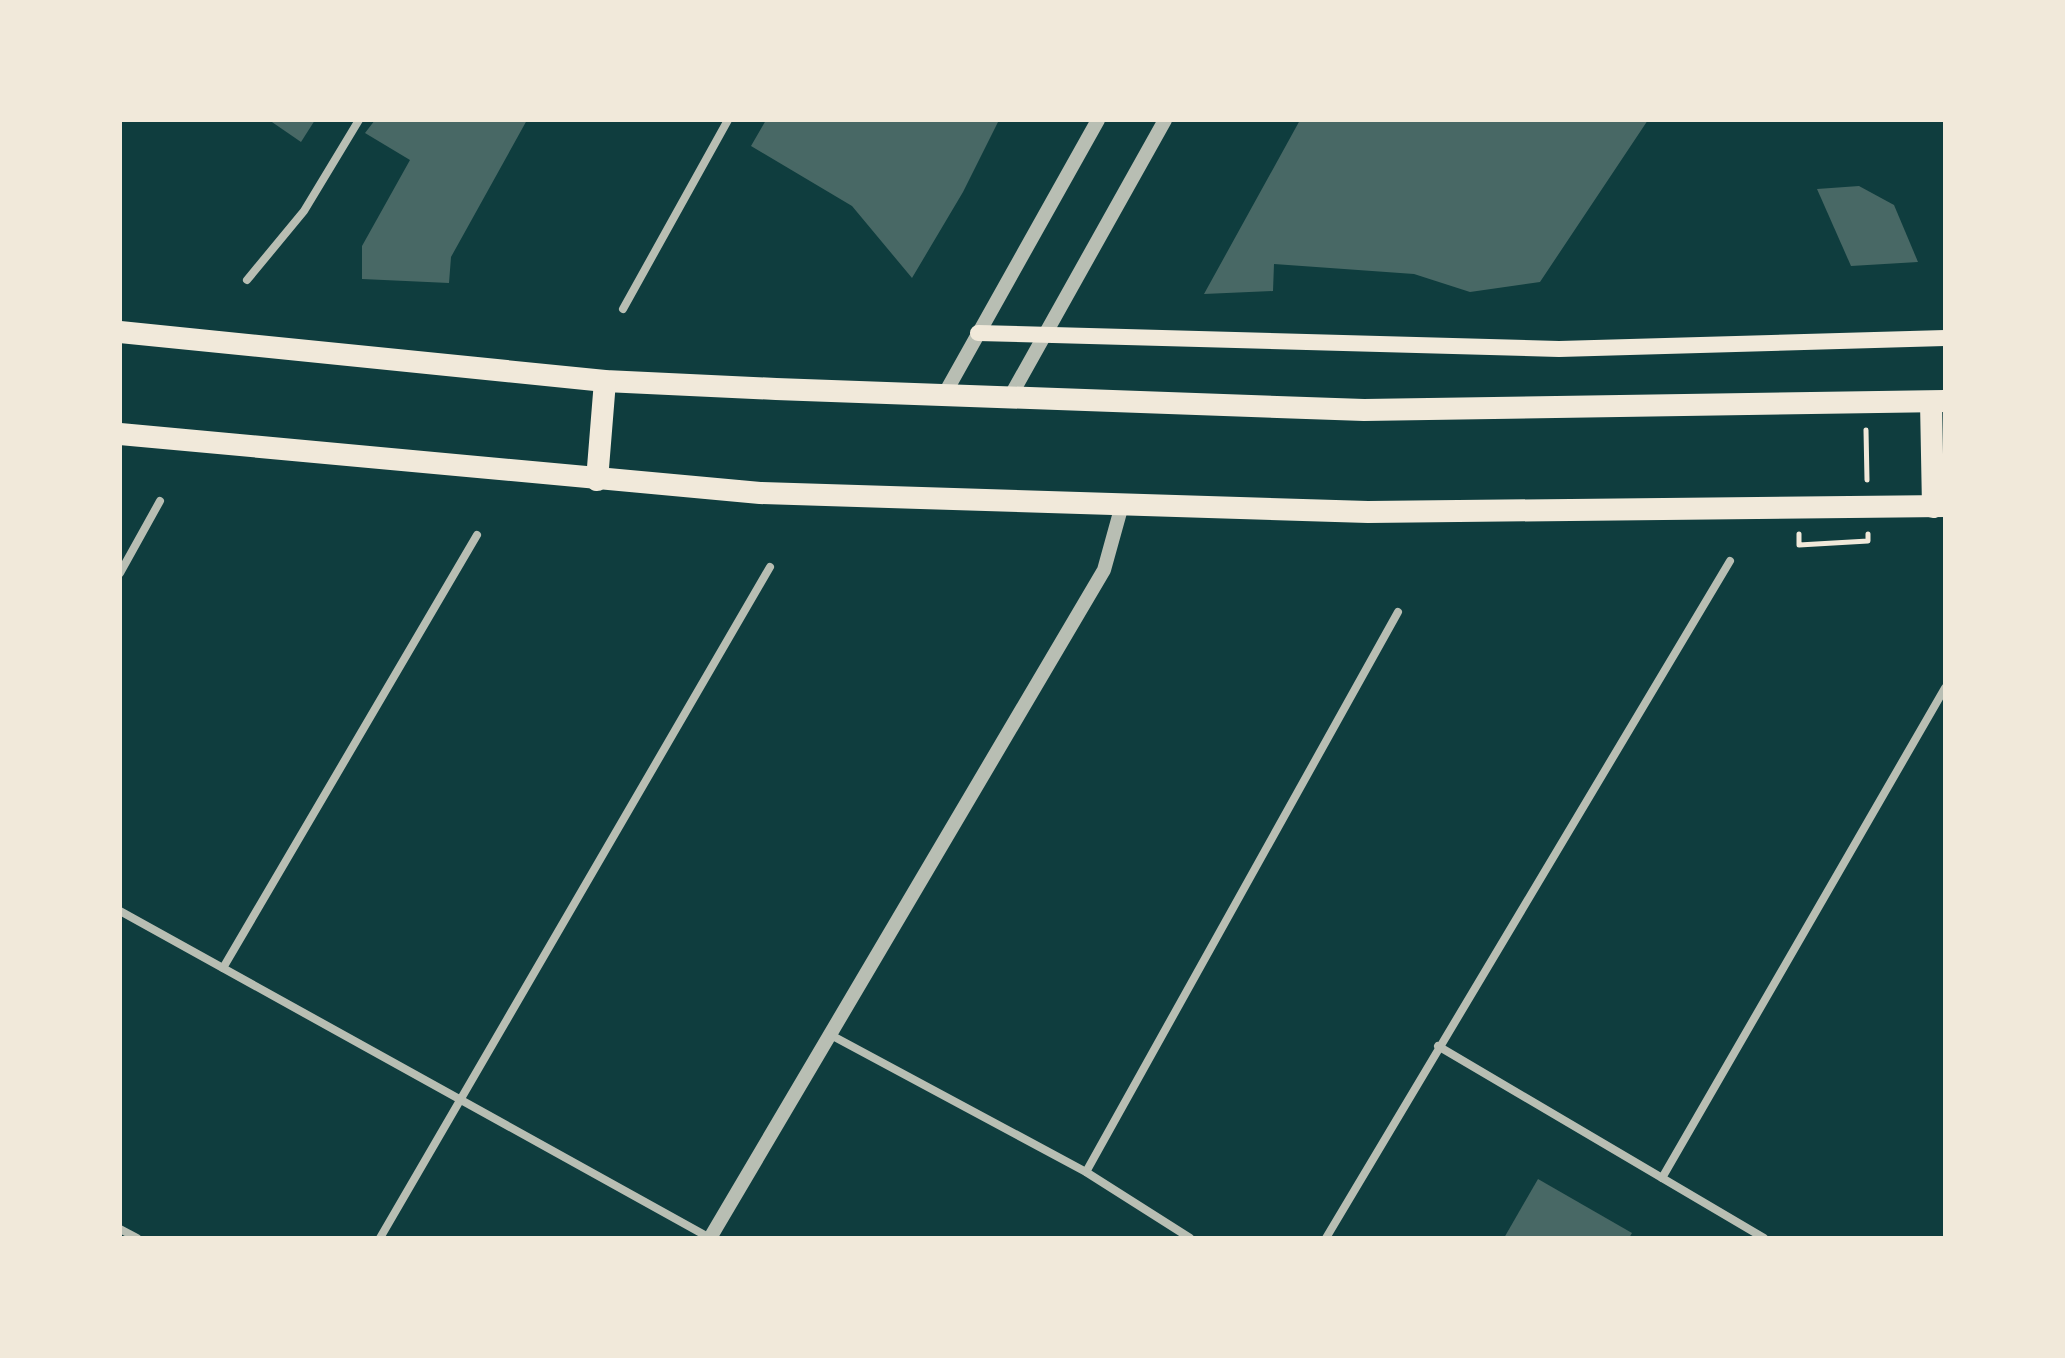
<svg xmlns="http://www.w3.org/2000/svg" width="2065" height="1358" font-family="'Fira Sans Condensed',sans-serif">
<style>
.building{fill:#486865}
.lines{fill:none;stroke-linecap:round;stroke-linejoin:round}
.path{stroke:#f1e9da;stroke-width:5}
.minor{stroke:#b8beb3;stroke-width:8}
.tertiary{stroke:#b8beb3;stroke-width:14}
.secondary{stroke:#f1e9da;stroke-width:16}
.trunk{stroke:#f1e9da;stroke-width:22}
</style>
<rect width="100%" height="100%" fill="#0f3d3e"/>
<g class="building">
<polygon points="269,120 315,120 301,142"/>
<polygon points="375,120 527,120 451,257 449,283 362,279 362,246 410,160 365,133"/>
<polygon points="766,120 999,120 963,192 912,278 852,206 751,146"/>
<polygon points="1300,120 1648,120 1540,282 1470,292 1414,274 1274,264 1273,291 1204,294"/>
<polygon points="1859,186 1894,205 1918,262 1851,266 1817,189"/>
<polygon points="1538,1179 1632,1233 1629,1238 1504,1238"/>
</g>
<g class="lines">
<g class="path">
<polyline points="1866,430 1867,480"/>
<polyline points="1799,534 1799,545 1868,541 1868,534"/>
</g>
<g class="minor">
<polyline points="247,280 304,211 359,120"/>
<polyline points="623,309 728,120"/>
<polyline points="120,573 160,501"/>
<polyline points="120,911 710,1238"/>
<polyline points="223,968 477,535"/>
<polyline points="829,1034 1086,1172 1190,1238"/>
<polyline points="1438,1046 1764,1238"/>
<polyline points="1086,1172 1398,612"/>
<polyline points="1662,1178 1945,688"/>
<polyline points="120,1229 137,1238"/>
<polyline points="380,1238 770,567"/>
<polyline points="1326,1238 1730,561"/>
</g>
<g class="tertiary">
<polyline points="944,395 1098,120"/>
<polyline points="1010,397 1165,120"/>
<polyline points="710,1238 1104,570 1122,505"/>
</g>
<polyline class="secondary" points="978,333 1559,349 1945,338"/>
<g class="trunk">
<polyline points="120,332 605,381 776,389 1364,410 1945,401"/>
<polyline points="1931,402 1933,507"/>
<polyline points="120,434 760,493 1368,512 1945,506"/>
<polyline points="597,480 605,381"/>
</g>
</g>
<rect width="2065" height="1358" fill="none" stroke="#f1e9da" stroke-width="244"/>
</svg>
